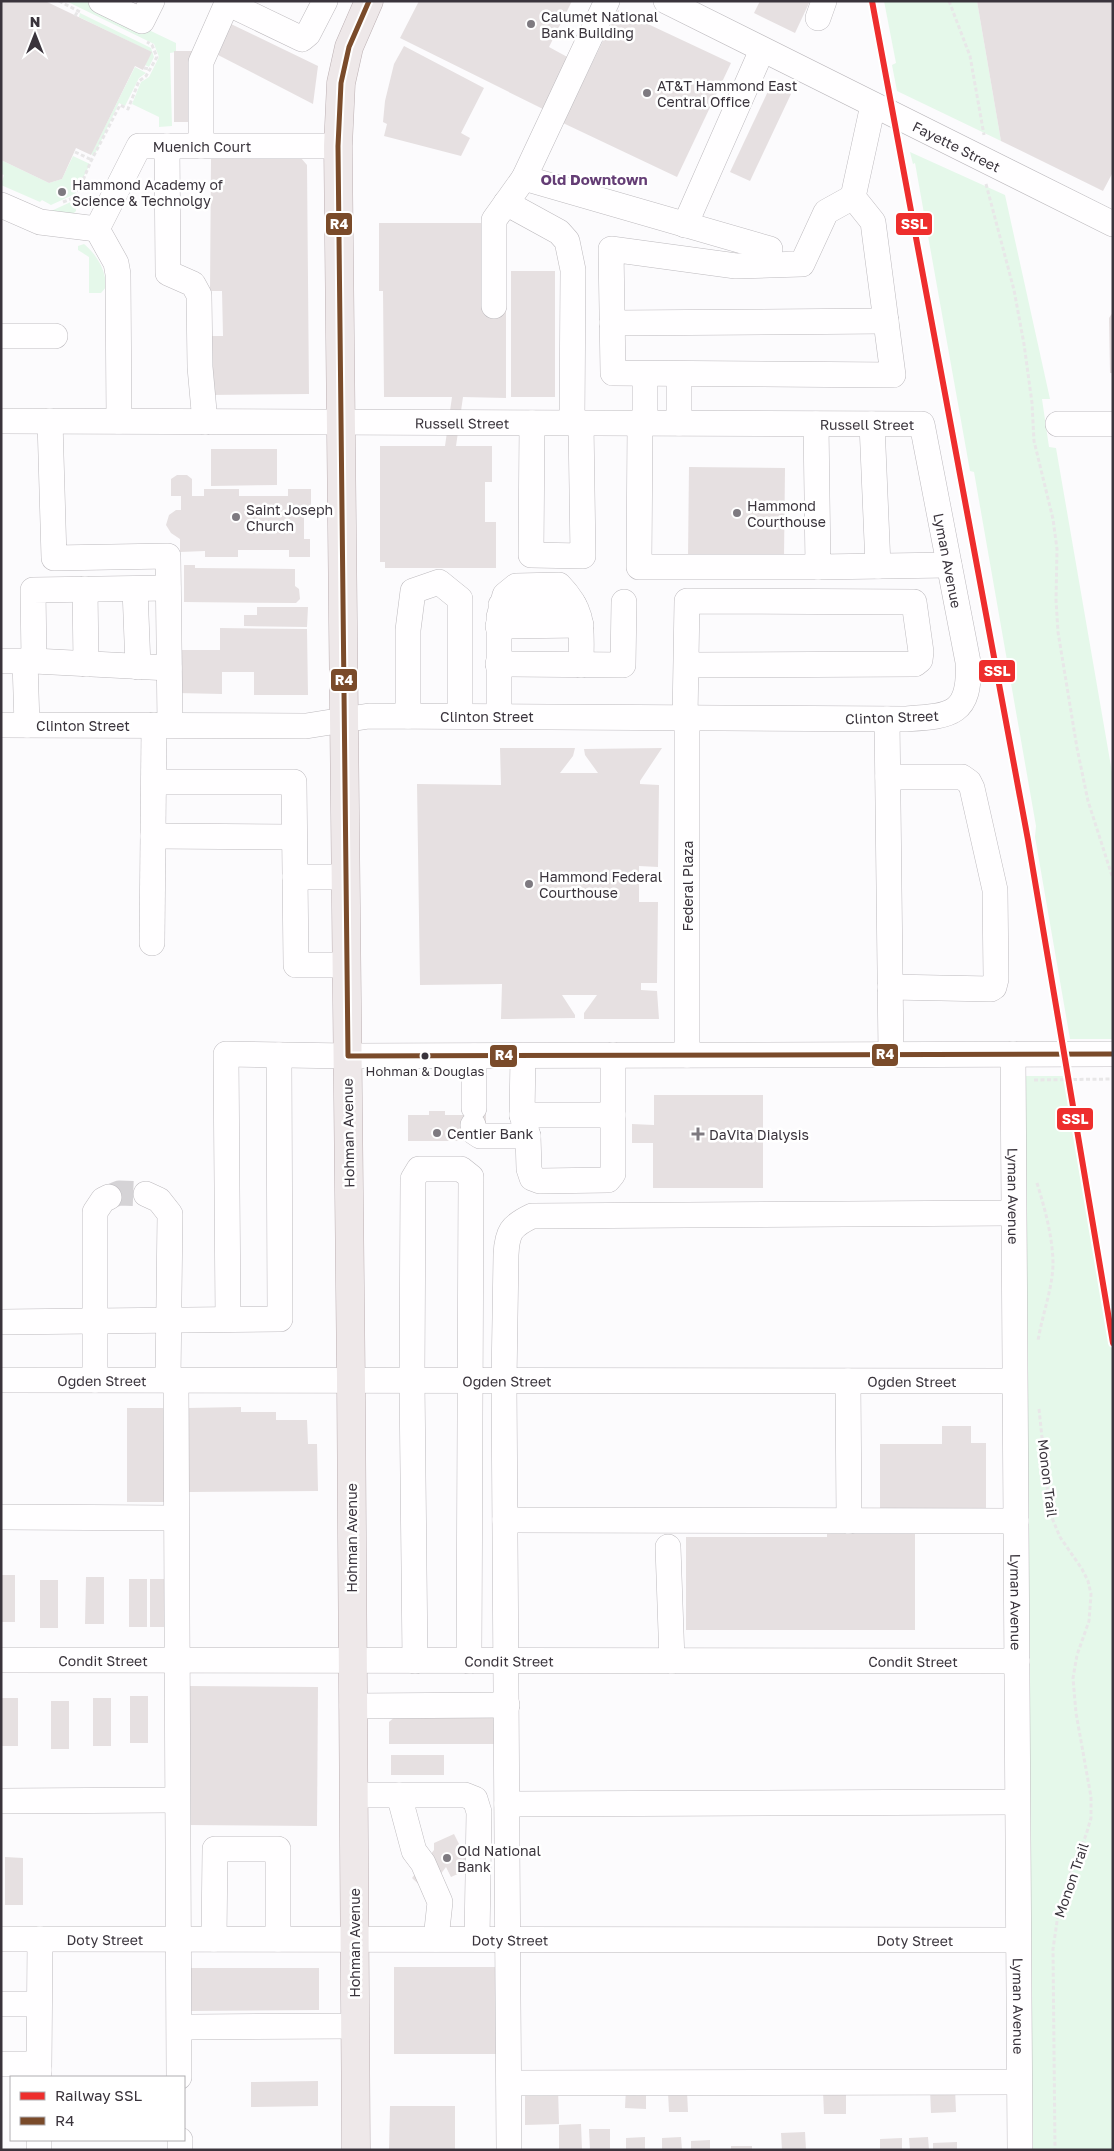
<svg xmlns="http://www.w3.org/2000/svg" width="1114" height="2151" font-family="'Golos Text',sans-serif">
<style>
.green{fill:#e5f8ea}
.building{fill:#e6e0e1}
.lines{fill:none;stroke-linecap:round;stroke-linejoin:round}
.minor-tunnel{stroke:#d5d3d6;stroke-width:25;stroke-dasharray:25 12;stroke-linecap:butt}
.minor-casing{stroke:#bdbabe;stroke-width:26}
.major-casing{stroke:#bcb0b3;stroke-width:29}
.path{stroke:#e8e7e8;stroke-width:3;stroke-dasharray:4 2.5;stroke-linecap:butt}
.minor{stroke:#fffeff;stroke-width:25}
.major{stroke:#eee8e9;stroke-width:28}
.bus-1-casing{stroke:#fff;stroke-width:9}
.bus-1{stroke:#7a4b2a;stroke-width:5}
.rail-1-casing{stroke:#fff;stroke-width:10}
.rail-1{stroke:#ee2e2d;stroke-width:6}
.poi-dot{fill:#7e7a80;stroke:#fff;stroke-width:2}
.bus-dot{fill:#3a343c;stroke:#fff;stroke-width:2}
.labels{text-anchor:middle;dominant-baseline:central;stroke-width:5;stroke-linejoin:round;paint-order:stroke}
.bus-label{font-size:13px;fill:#3a343c;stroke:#fff}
.poi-label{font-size:14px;fill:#3a343c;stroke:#fff;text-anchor:start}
.street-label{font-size:14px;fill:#3a343c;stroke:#fff}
.neighbourhood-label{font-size:15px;font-weight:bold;fill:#643d75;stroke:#fff}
.line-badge{stroke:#fff;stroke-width:2}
.badge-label{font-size:14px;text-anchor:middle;font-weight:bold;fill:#fff}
</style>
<rect width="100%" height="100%" fill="#fcfbfd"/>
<g class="green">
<polygon points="66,1 88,1 176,43 176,52 170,53 172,126 159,127 159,117 132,104 141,82 149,77 159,57 154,44"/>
<polygon points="884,1 977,1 1001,141 897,91 892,65 896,63"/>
<polygon points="80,13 151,48 154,57 149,67 145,65 151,52 79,17"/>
<polygon points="135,67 146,73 139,78 125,106 119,103 94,156 91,154"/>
<polygon points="910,152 1005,195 1050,399 1042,399 1049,447 1056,448 1113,778 1113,1039 1070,1039 1035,837 1036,826 974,472 970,471 915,163 913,164"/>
<polygon points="73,156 90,164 75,194 51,205 42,200 40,202 1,185 4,175 1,174 1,160 49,183 62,179"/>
<polygon points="75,200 76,211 71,216 49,212"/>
<path d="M84 244C97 255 106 270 106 287L101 293H89V257L78 250V246Z"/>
<polygon points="1013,1076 1067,1076 1107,1304 1113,1304 1113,2150 1022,2150"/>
</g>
<g class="building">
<polygon points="1,1 45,1 152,52 143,70 135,66 91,155 76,148 62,179 49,183 1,160"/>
<polygon points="419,1 572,1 549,47 571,59 545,110 400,38"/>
<polygon points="760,1 810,1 795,33 754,13"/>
<polygon points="977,1 1113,1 1113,172 1103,191 1001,141"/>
<polygon points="618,10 731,63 677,177 563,123"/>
<polygon points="231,24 318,66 313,104 218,55"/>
<polygon points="404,46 484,88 461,133 470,138 461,156 384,136 387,124 383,122 385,101 394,64"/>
<rect x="174" y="51" width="24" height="71"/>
<polygon points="771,85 791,94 750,181 730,172"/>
<polygon points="301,158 307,165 309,394 209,395 209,336 223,336 222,291 210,291 211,159"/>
<polygon points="379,223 485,223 485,310 506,310 506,398 463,397 456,446 492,446 492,482 485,482 485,522 496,522 496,568 385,568 385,562 380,562 380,446 445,446 452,397 384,397 383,291 379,291"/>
<rect x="511" y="271" width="44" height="126"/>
<polygon points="1113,312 1113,373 1110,373 1109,318"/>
<polygon points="211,449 277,449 277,485 211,486"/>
<polygon points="689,467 785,468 784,558 688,558"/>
<polygon points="177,475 187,475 192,479 192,496 204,496 204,489 239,489 239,496 288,496 288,489 311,489 311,508 304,508 304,539 310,539 310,557 289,557 289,550 238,550 238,557 205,557 205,551 180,552 180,539 171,533 166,525 169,515 176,510 181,510 181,496 171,496 171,479"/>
<polygon points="184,565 195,565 195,568 295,569 295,586 299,589 300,599 296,603 184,602"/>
<polygon points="257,607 308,607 307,627 244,626 244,615 257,615"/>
<polygon points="220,628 307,629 308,695 254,695 254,672 222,672 222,694 177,693 177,650 220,650"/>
<polygon points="500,748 575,748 573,756 560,773 598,773 585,755 584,749 662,748 640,781 640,784 659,785 658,867 639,866 639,902 658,902 657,983 641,983 641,990 657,991 659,1019 584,1019 584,1013 597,995 562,995 575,1015 575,1018 501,1019 502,984 420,985 417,784 501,785"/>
<polygon points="654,1095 763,1095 763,1188 653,1188 653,1143 632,1143 632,1124 654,1125"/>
<polygon points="463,1110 486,1110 486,1125 465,1125 465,1141 408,1141 408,1115 429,1115 429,1111 445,1111 445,1115 463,1115"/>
<polygon points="241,1407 241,1412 276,1412 276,1420 307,1420 308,1444 317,1444 318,1491 189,1492 188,1408"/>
<rect x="127" y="1408" width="44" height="94"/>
<polygon points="942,1426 971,1426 971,1443 986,1443 986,1511 880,1511 880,1444 942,1444"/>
<polygon points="827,1534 915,1534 915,1630 686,1630 686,1537 827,1537"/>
<rect x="1" y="1575" width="14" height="47"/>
<polygon points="86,1577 104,1577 104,1624 85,1624"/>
<rect x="129" y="1579" width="18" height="48"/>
<rect x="150" y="1579" width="18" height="48"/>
<rect x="40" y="1580" width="18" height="48"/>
<polygon points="188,1686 318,1687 317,1826 187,1825"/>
<rect x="130" y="1696" width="18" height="47"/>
<rect x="1" y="1698" width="17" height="48"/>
<rect x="93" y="1698" width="18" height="48"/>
<rect x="51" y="1701" width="18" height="48"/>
<polygon points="396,1716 504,1717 504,1744 389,1744 389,1722"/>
<rect x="391" y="1755" width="53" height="20"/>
<polygon points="454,1834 471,1868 451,1877 446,1867 427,1892 412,1878 434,1850 434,1843"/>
<polygon points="5,1857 23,1858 23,1905 5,1905"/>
<polygon points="394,1967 506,1967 505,2054 394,2054"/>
<polygon points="191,1968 319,1968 319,2010 191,2011"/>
<polygon points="318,2081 318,2106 251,2107 251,2082"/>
<polygon points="558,2088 559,2124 525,2125 525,2089"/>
<polygon points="626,2088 646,2088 646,2109 625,2108"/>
<polygon points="955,2088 956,2112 931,2113 930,2089"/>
<polygon points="823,2091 846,2091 846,2114 824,2114"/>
<polygon points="668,2092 687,2092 688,2112 669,2112"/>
<polygon points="390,2106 455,2106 455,2150 389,2150"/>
<polygon points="581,2124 582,2150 559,2150 559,2125"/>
<polygon points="589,2129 610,2129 610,2150 590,2150"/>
<polygon points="805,2132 806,2150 782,2150 781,2133"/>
<polygon points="645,2137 645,2150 626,2150 626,2138"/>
<polygon points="681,2137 682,2150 662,2150 662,2138"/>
<polygon points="928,2137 929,2150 910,2150 909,2138"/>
<polygon points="902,2138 902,2150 880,2150 880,2139"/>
<polygon points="710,2140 710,2150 691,2150 691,2141"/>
<polygon points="957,2142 957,2150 933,2150 933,2143"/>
<rect x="731" y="2146" width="21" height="4"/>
</g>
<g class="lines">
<polyline class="minor-tunnel" points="109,1197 119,1193 146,1194"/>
<defs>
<g id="minor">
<polyline points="101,1 142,21 152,1"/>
<path id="s1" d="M666 1 1113 224"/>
<polyline points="227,3 302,39 308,34 325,1"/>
<polyline points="818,18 824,1"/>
<polyline points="167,146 168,273 193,284 199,295 200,367 205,422"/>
<polyline points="201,146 201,62 228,1"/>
<polyline points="524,178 770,249"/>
<polyline points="853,197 826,212 802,264 736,266 611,249 613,373 893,375 873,222 853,197 873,105"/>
<polyline points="506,203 559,232 567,241 573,270 572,423"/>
<polyline points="1,205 40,222 97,229"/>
<polyline points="685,225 762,50"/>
<path id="s2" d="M97 229 139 146H338"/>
<polyline points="97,229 116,263 118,274 119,421"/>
<polyline points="494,306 494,220 524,178 607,1"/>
<polyline points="612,323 886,321"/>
<polyline points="1,336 55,336"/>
<polyline points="679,374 679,423"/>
<path id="s3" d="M1 421 922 424 968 662C971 716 950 716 905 719L369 716 306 726 1 725"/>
<polyline points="50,421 54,558 168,556 170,725"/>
<polyline points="532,423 531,555 583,556 581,423"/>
<polyline points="640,423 639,567 818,567"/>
<polyline points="645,423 645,374"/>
<polyline points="816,424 818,567 949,565"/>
<polyline points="872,424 878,566"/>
<polyline points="1058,424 1113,424"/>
<polyline points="85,589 86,664"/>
<polyline points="135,589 138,667"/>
<polyline points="501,605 574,605"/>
<polyline points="498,626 581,625"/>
<polyline points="1,661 34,661 169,668"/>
<polyline points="25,661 27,725"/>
<polyline points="34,661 33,590 168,588"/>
<polyline points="498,664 623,665 624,602"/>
<polyline points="408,716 408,630 413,591 439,582 460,599 460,716"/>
<path d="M499 716V617L505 595 516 586 559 585C586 613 581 629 581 665"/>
<polyline points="685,718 687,601 914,602 921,652 920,660 915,664 686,665"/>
<polyline points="687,718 687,1055"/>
<polyline points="887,719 891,1054"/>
<polyline points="888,777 962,777 969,782 972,788 995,890 996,979 994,987 991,989 890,987"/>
<polyline points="154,782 294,782 296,965 347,965"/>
<polyline points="153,836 294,837"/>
<polyline points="295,877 346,877"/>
<polyline points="152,943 154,725"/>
<path id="s4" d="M1013 1054 1020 2150"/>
<polyline points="523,1056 522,1115 528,1136 529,1169 532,1178 540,1181 608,1180 613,1174 613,1055"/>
<polyline points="474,1108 474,1056"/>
<polyline points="522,1115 613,1115"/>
<polyline points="473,1125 474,1132 480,1136 528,1136"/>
<polyline points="146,1194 159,1200 170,1214 168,1380"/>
<polyline points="228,1319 226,1054 348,1056 1113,1054"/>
<polyline points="1,1322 280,1319 279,1055"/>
<path id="s5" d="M1 1380 1014 1381"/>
<polyline points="95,1380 95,1212 103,1200 109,1197"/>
<polyline points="176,1380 179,2077"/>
<polyline points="848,1381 849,1521"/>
<polyline points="1,1517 176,1518"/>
<polyline points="505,1520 1016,1521"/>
<polyline points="668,1547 672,1661"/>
<path id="s6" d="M1 1660 1017 1661"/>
<polyline points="415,1661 412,1381 413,1179 419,1169 461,1169 471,1177 469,1661"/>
<polyline points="352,1706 507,1705"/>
<polyline points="353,1795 465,1795 475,1799 479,1812 477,1939"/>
<polyline points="399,1795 414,1851 423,1863 440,1902 436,1939"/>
<polyline points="1,1801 177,1800"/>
<polyline points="507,1804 1017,1802"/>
<path id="s7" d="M1 1939 1017 1940"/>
<polyline points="214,1939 215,1849 278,1849 278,1939"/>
<polyline points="1,2004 39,2004"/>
<polyline points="193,2027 355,2026"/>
<polyline points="1,2064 32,2064 39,2070 39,2077"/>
<polyline points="39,2070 40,1939"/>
<polyline points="509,2083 1019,2082"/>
<polyline points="39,2140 39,2150"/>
<polyline points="180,2140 180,2150"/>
<path d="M509 2150 504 1381 506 1255C507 1232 511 1226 532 1216L1013 1213"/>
</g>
<polyline id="major" points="356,2150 351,1381 338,146 341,83 349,47 369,1"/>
</defs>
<use href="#minor" class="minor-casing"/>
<use href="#major" class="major-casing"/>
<g class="path">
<polyline points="59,1 82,13"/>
<polyline points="949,1 970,56 984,135"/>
<polyline points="75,16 78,11"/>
<polyline points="144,68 150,69"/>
<polyline points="75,152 92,160"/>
<polyline points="986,184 1014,290 1024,344 1032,403 1034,441 1053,519 1057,549 1056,600 1058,632 1077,748 1088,801 1113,879"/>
<polyline points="63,202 76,197 91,161 120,105 128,109 139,81 146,76 157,57 152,45 147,42"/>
<polyline points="1034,1080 1113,1079"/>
<path d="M1037 1183C1045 1209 1053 1238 1053 1265 1052 1291 1042 1315 1038 1341"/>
<polyline points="1039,1409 1050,1513 1060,1537 1082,1569 1088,1581 1091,1594 1089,1621 1077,1655 1073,1678 1076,1713 1091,1797 1091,1818 1086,1835 1066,1885 1059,1908 1053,1949 1055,2150"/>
</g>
<use href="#minor" class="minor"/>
<use href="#major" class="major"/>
<defs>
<polyline id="bus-1" points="369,1 349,47 341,83 338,146 348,1056 1113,1054"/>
</defs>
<use href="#bus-1" class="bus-1-casing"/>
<use href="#bus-1" class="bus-1"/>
<defs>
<polyline id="rail-1" points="872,1 1028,840 1113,1343"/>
</defs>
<use href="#rail-1" class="rail-1-casing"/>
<use href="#rail-1" class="rail-1"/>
</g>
<g class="poi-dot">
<circle cx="531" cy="24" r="5"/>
<circle cx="647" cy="93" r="5"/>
<circle cx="62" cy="192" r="5"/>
<circle cx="737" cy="513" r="5"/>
<circle cx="236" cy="517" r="5"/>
<circle cx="529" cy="884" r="5"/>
<circle cx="437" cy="1133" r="5"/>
<path d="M695.5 1126.5h5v5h5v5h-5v5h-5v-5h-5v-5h5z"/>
<circle cx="447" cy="1858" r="5"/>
</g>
<circle class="bus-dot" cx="425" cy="1056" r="4.5"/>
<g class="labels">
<g class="bus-label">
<text x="425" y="1071">Hohman &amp; Douglas</text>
</g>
<g class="poi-label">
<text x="541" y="16">Calumet National<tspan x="541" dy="16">Bank Building</tspan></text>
<text x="657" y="85">AT&amp;T Hammond East<tspan x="657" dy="16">Central Office</tspan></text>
<text x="72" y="184">Hammond Academy of<tspan x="72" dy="16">Science &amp; Technolgy</tspan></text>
<text x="747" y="505">Hammond<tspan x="747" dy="16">Courthouse</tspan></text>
<text x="246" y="509">Saint Joseph<tspan x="246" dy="16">Church</tspan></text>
<text x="539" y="876">Hammond Federal<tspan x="539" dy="16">Courthouse</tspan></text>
<text x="447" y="1133">Centier Bank</text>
<text x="709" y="1134">DaVita Dialysis</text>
<text x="457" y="1850">Old National<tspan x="457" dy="16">Bank</tspan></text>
</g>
<g class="street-label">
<text stroke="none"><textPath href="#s2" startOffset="156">Muenich Court</textPath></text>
<text stroke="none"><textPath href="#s1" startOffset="325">Fayette Street</textPath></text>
<text stroke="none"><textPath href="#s3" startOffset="461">Russell Street</textPath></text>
<text stroke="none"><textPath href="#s3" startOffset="866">Russell Street</textPath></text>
<text stroke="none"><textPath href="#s3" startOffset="1060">Lyman Avenue</textPath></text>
<text x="487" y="716">Clinton Street</text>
<text transform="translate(892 717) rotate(-2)">Clinton Street</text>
<text x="83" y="725">Clinton Street</text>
<text transform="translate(687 886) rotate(-90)">Federal Plaza</text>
<text transform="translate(348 1133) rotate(-91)">Hohman Avenue</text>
<text stroke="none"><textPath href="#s4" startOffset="142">Lyman Avenue</textPath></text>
<text stroke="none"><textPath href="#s5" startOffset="101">Ogden Street</textPath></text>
<text stroke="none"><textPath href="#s5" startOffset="506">Ogden Street</textPath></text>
<text stroke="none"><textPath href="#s5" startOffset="911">Ogden Street</textPath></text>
<text transform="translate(1048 1478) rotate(83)">Monon Trail</text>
<text transform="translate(351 1538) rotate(-90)">Hohman Avenue</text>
<text stroke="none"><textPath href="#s4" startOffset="548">Lyman Avenue</textPath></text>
<text stroke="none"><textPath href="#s6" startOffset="102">Condit Street</textPath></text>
<text stroke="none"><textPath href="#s6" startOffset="508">Condit Street</textPath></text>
<text stroke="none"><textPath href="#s6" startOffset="912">Condit Street</textPath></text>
<text transform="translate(1071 1880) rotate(-71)">Monon Trail</text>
<text stroke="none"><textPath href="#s7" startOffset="104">Doty Street</textPath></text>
<text stroke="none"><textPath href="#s7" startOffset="509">Doty Street</textPath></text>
<text stroke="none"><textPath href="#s7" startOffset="914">Doty Street</textPath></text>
<text transform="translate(354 1943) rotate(-90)">Hohman Avenue</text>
<text stroke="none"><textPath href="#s4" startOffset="952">Lyman Avenue</textPath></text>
</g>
<g class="neighbourhood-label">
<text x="594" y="179">Old Downtown</text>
</g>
</g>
<g class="line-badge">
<rect x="325" y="212" width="28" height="24" rx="5" fill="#7a4b2a"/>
<rect x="895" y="212" width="38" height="24" rx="5" fill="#ee2e2d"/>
<rect x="978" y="659" width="38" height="24" rx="5" fill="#ee2e2d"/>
<rect x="330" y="668" width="28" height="24" rx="5" fill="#7a4b2a"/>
<rect x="871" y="1043" width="28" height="24" rx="5" fill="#7a4b2a"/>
<rect x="489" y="1044" width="29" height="24" rx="5" fill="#7a4b2a"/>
<rect x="1056" y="1107" width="38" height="24" rx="5" fill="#ee2e2d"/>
</g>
<g class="badge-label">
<text x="339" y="229">R4</text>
<text x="914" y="229">SSL</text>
<text x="997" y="676">SSL</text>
<text x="344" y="685">R4</text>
<text x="885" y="1059">R4</text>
<text x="504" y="1060">R4</text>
<text x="1075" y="1124">SSL</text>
</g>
<rect width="1114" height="2151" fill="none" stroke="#3a343c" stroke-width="5"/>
<rect x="10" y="2076" width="175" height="65" fill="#ffffff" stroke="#b0aeb1"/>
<rect x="20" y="2092" width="25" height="8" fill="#ee2e2d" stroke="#b0aeb1"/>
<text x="55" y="2101" font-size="15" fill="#3a343c">Railway SSL</text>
<rect x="20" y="2117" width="25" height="8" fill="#7a4b2a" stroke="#b0aeb1"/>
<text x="55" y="2126" font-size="15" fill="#3a343c">R4</text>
<g transform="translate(35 35)" stroke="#ffffff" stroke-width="4" paint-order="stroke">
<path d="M0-4L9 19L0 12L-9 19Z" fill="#3a343c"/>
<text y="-8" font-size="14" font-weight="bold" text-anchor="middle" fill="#3a343c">N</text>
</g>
</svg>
